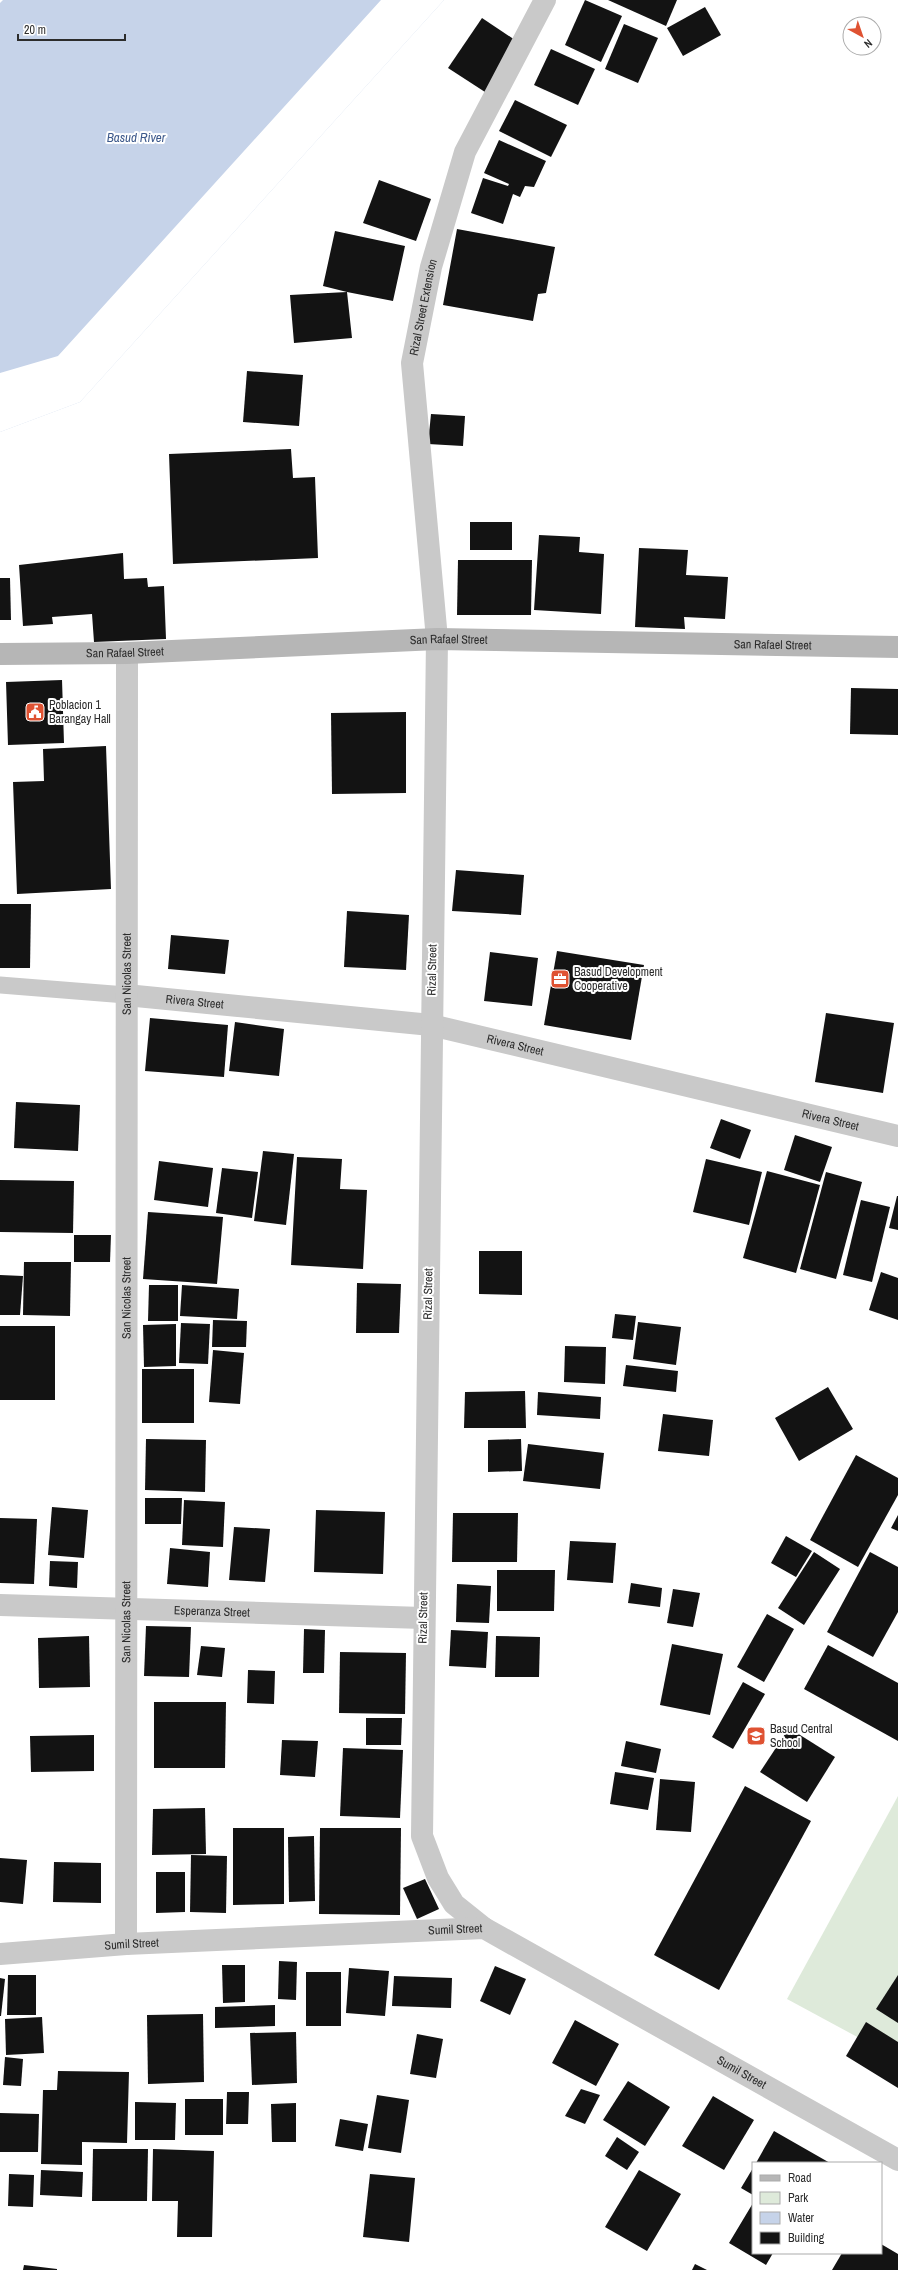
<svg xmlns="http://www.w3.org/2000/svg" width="898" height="2270" font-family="'Archivo Narrow',sans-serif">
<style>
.green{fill:#deeada}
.water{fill:#c6d3e9}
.pier{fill:#fff}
.building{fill:#131313}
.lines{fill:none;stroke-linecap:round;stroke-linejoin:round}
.service{stroke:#c9c9c9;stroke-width:17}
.minor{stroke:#c9c9c9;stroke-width:22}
.tertiary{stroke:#c9c9c9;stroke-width:22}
.secondary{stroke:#b6b6b6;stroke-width:22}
.labels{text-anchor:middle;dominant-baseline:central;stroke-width:4;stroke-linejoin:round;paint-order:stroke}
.street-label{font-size:12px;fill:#2c2c2c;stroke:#fff}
.poi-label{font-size:12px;fill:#2c2c2c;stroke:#fff;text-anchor:start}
.water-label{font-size:13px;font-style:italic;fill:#3d598b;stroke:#fff}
</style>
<rect width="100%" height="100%" fill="#fff"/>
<polygon class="green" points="898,1796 898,2059 787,1999"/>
<polygon class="water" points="3,0 444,0 80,402 0,432 0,3"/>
<polygon class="pier" points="381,0 444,0 80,402 0,432 0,373 58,356"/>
<g class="building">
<polygon points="585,0 622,16 601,62 565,45"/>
<polygon points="608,0 677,0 666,26"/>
<polygon points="705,7 721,35 683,56 667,28"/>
<polygon points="482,18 518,42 485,92 448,68"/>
<polygon points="624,24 658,38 638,83 605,69"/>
<polygon points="551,49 595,69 578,105 534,85"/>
<polygon points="515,100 567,125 551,157 499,131"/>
<polygon points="499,140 546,161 534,187 525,186 520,197 513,194 503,224 471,213 483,178 508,186 509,184 484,173"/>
<polygon points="379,180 431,199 416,241 363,223"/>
<polygon points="457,229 555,247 546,293 538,294 533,321 443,305"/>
<polygon points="335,231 405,246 393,301 347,292 352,338 294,343 290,295 347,292 323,286"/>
<polygon points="247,371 303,375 299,426 243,422"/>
<polygon points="431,414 465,416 463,446 428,444"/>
<polygon points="291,449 293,478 315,477 318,558 173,564 169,454"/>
<rect x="470" y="522" width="42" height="28"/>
<polygon points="539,535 580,537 579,552 604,554 601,614 534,610"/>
<polygon points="639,548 688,550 686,575 728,577 725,619 684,617 685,629 635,627"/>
<polygon points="123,553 124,579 147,578 148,587 164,586 166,639 94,642 92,614 52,617 53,624 23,626 19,565"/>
<polygon points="458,560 532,560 531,615 457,615"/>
<polygon points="0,578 10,578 11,620 0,620"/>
<polygon points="62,680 64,743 8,745 6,682"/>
<polygon points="851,688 898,689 898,735 850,734"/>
<polygon points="406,712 406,793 332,794 331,713"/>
<polygon points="106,746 111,889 17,894 13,782 44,781 43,749"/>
<polygon points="456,870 524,875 521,915 452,911"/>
<polygon points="0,904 31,904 30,968 0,968"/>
<polygon points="347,911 409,915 406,970 344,967"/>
<polygon points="171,935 229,940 225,974 168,969"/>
<polygon points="557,951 644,965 631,1040 544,1025"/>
<polygon points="490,952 538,958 532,1006 484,1001"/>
<polygon points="826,1013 894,1023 883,1093 815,1082"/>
<polygon points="150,1018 228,1025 224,1077 145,1071"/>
<polygon points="235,1022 284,1029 279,1076 229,1071"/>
<polygon points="16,1102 80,1105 78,1151 14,1148"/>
<polygon points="721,1119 751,1130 740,1159 710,1148"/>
<polygon points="795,1135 832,1147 820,1182 784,1170"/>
<polygon points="263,1151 294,1154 286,1225 254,1221"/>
<polygon points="297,1157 342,1159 340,1189 367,1190 363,1269 291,1265"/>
<polygon points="706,1159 762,1172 749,1225 693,1212"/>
<polygon points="159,1161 213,1168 208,1207 154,1200"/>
<polygon points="222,1168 258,1172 252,1218 216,1213"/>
<polygon points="767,1171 820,1185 796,1273 743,1258"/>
<polygon points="826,1172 862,1182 836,1279 800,1269"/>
<polygon points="0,1180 74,1181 73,1233 0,1232"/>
<polygon points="897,1196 898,1196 898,1230 889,1228"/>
<polygon points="861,1200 890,1207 872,1282 843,1275"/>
<polygon points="148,1212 223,1217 217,1284 143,1279"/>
<polygon points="74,1235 111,1235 110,1262 74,1262"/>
<polygon points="479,1251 522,1251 522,1295 479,1294"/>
<polygon points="24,1262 71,1262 70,1316 23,1315"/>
<polygon points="881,1272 898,1278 898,1320 869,1310"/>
<polygon points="0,1275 23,1276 20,1315 0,1315"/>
<polygon points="357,1283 401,1284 399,1333 356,1333"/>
<polygon points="149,1285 178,1285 178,1321 148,1321"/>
<polygon points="182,1285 239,1289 237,1319 180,1316"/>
<polygon points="615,1314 636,1316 633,1340 612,1338"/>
<polygon points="213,1320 247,1321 246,1347 212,1347"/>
<polygon points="638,1322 681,1327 676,1365 633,1359"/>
<polygon points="181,1323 210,1324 208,1364 179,1363"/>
<polygon points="176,1324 176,1366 144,1367 143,1325"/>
<rect x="0" y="1326" width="55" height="74"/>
<polygon points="565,1346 606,1347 605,1384 564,1382"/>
<polygon points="213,1350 244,1353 240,1404 209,1402"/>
<polygon points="626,1365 678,1371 676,1392 623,1386"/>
<rect x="142" y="1369" width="52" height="54"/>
<polygon points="828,1387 853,1429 799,1461 775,1418"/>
<polygon points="525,1391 526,1428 464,1428 465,1392"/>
<polygon points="538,1392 601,1397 600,1419 537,1415"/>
<polygon points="663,1414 713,1420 709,1456 658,1451"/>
<polygon points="146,1439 206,1440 205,1492 145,1490"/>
<polygon points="521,1439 522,1471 488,1472 488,1440"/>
<polygon points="528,1444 604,1453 600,1489 523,1481"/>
<polygon points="856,1455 898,1478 898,1495 858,1567 810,1540"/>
<polygon points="145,1498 182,1498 181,1524 145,1524"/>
<polygon points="184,1500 225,1502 223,1547 182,1545"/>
<polygon points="52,1507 88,1510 84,1558 48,1555"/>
<polygon points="316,1510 385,1512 383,1574 314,1572"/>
<polygon points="453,1513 518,1513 517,1562 452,1562"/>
<polygon points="898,1515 898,1531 891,1528"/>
<polygon points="0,1518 37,1519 34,1584 0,1583"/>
<polygon points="234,1527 270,1529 265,1582 229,1580"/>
<polygon points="786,1536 812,1551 796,1577 771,1563"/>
<polygon points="570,1541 616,1543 613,1583 567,1580"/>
<polygon points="170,1548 210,1552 208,1587 167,1584"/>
<polygon points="814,1552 840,1569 804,1625 778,1608"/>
<polygon points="870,1552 898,1567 898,1612 873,1657 827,1632"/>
<polygon points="50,1561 78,1562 77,1588 49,1586"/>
<polygon points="497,1570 555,1570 554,1611 497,1611"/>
<polygon points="631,1583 662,1588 660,1607 628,1603"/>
<polygon points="457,1584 491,1586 489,1623 456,1622"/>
<polygon points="673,1589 700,1593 693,1627 667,1623"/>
<polygon points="767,1614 794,1629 764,1682 737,1667"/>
<polygon points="146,1626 191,1627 189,1677 144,1676"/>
<polygon points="304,1629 325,1630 324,1673 303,1673"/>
<polygon points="451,1630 488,1632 486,1668 449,1666"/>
<polygon points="89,1636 90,1687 39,1688 38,1638"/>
<polygon points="496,1636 540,1637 539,1677 495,1677"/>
<polygon points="672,1644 723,1654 710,1715 660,1705"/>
<polygon points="828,1645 898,1683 898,1741 804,1689"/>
<polygon points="201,1646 225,1648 222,1677 197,1675"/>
<polygon points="340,1652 406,1653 405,1714 339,1713"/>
<polygon points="248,1670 275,1671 274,1704 247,1703"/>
<polygon points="743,1682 765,1694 733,1749 712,1737"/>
<polygon points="154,1702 226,1702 225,1768 154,1768"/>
<polygon points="366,1718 402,1718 401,1745 366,1745"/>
<polygon points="789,1728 835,1757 807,1802 760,1772"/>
<polygon points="94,1735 94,1771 31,1772 30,1736"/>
<polygon points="282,1740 318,1741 315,1777 280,1775"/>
<polygon points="626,1741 661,1749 656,1773 621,1766"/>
<polygon points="343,1748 403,1750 400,1818 340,1816"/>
<polygon points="615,1772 654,1778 648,1810 610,1804"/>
<polygon points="660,1779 695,1782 691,1832 656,1830"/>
<polygon points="745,1786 811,1821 719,1990 654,1955"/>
<polygon points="205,1808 206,1854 152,1855 153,1809"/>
<polygon points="233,1828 284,1828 284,1904 233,1905"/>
<polygon points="320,1828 401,1828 400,1915 319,1914"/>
<polygon points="314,1836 315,1901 289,1902 288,1837"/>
<polygon points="191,1855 227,1856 226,1913 190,1912"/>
<polygon points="0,1858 27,1860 23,1904 0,1902"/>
<polygon points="54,1862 101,1863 101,1903 53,1902"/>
<polygon points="156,1872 185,1872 185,1912 156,1913"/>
<polygon points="425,1879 439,1909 417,1919 403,1888"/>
<polygon points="279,1961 297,1962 296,2000 278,1999"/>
<polygon points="222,1965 245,1965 245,2002 223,2003"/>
<polygon points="495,1966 526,1979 510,2015 480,2001"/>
<polygon points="349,1968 389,1971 385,2016 346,2013"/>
<rect x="306" y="1972" width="35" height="54"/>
<polygon points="8,1975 36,1975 36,2015 7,2015"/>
<polygon points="898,1975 898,2023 876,2009"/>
<polygon points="394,1976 452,1978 451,2008 392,2006"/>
<polygon points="0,1978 5,1979 1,2016 0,2016"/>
<polygon points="275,2005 275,2026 215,2028 215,2007"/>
<polygon points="203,2014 204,2082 148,2084 147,2015"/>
<polygon points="42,2017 44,2053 6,2055 5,2019"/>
<polygon points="575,2020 619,2044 596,2086 552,2063"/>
<polygon points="866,2022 898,2042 898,2088 846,2056"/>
<polygon points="296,2032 297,2083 252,2085 250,2033"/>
<polygon points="417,2034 443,2039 436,2078 410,2074"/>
<polygon points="5,2057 23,2059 21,2086 3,2085"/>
<polygon points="58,2071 129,2072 127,2143 82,2142 82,2165 41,2164 43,2090 57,2090"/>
<polygon points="628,2081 670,2107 645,2146 603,2120"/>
<polygon points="581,2089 600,2095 585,2124 565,2116"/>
<polygon points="227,2092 249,2092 248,2124 226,2124"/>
<polygon points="377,2095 409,2100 401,2153 368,2148"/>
<polygon points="713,2096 754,2120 724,2170 682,2146"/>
<rect x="185" y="2099" width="38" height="36"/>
<polygon points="135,2102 176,2103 175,2140 135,2140"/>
<polygon points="296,2103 296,2142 272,2142 271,2104"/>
<polygon points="0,2113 39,2114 38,2152 0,2152"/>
<polygon points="340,2119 368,2124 363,2151 335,2146"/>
<polygon points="774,2131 830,2163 756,2163"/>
<polygon points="617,2137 639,2152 627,2170 605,2156"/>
<polygon points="93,2149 148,2149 147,2201 92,2201"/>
<polygon points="153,2149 214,2151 212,2237 177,2237 178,2201 152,2201"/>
<polygon points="753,2168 753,2195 741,2188"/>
<polygon points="41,2170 83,2172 82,2197 40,2195"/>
<polygon points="639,2170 681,2194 647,2251 605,2227"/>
<polygon points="9,2174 34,2175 33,2207 8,2206"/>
<polygon points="370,2174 415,2178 409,2242 363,2237"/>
<polygon points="753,2203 753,2253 773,2253 766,2265 729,2243"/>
<polygon points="881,2244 898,2254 898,2270 832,2270 842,2253 881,2253"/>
<polygon points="695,2264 707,2270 692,2270"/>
<polygon points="24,2265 57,2269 57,2270 23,2270"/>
</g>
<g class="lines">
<polyline class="service" points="0,985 126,995"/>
<g class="minor">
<path id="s1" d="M437 639 412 363 431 267 465 152 545 0"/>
<path id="s2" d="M126 995 431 1025 898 1136"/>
<path id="s3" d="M0 1605 423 1618"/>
<path id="s4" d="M126 1944 127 653"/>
</g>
<g class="tertiary">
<polyline points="437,639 422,1836 438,1878 454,1904 484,1928"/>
<path id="s5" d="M0 1954 126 1944 484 1928 898 2160"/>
</g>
<path class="secondary" id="s6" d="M0 654 127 653 437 639 898 647"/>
</g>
<defs>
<symbol id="civic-square" viewBox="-11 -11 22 22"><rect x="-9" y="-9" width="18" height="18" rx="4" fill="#df5232" stroke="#fff"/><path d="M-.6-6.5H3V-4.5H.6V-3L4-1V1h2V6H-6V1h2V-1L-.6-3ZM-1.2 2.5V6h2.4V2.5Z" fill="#fff"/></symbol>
<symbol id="office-square" viewBox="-11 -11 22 22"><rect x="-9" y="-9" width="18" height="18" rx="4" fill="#df5232" stroke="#fff"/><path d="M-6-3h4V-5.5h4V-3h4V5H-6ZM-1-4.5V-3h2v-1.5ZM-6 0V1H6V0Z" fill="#fff"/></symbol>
<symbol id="school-square" viewBox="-11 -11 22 22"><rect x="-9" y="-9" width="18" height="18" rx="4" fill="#df5232" stroke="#fff"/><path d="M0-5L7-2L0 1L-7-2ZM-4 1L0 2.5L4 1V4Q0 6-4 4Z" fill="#fff"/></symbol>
</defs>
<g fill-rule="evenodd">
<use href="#civic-square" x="24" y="701" width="22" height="22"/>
<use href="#office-square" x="549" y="968" width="22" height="22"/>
<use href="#school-square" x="745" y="1725" width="22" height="22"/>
</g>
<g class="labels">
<g class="street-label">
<text stroke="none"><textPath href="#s1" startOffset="334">Rizal Street Extension</textPath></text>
<text stroke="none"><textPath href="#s6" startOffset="449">San Rafael Street</textPath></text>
<text stroke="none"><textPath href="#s6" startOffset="773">San Rafael Street</textPath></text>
<text stroke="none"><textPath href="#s6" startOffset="125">San Rafael Street</textPath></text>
<text transform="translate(432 970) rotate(-89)">Rizal Street</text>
<text stroke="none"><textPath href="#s4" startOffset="970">San Nicolas Street</textPath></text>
<text stroke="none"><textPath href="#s2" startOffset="69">Rivera Street</textPath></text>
<text stroke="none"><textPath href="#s2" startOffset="393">Rivera Street</textPath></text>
<text stroke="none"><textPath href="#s2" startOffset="717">Rivera Street</textPath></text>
<text transform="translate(428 1294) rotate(-89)">Rizal Street</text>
<text stroke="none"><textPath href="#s4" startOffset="646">San Nicolas Street</textPath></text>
<text stroke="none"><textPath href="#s3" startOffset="212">Esperanza Street</textPath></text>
<text transform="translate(423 1618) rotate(-89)">Rizal Street</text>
<text stroke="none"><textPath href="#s4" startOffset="322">San Nicolas Street</textPath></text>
<text stroke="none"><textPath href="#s5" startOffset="456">Sumil Street</textPath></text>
<text stroke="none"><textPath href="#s5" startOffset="132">Sumil Street</textPath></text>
<text stroke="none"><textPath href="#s5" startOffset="780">Sumil Street</textPath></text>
</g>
<g class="poi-label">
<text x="49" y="705">Poblacion 1<tspan x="49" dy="14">Barangay Hall</tspan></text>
<text x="574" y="972">Basud Development<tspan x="574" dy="14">Cooperative</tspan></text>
<text x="770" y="1729">Basud Central<tspan x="770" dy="14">School</tspan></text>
</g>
<g class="water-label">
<text x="136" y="137">Basud River</text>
</g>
</g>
<rect x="752" y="2162" width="130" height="92" fill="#ffffff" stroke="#ababab"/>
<rect x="760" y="2175" width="20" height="6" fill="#b6b6b6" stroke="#ababab"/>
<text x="788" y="2182" font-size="12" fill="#2c2c2c">Road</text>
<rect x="760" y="2192" width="20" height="12" fill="#deeada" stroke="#ababab"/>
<text x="788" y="2202" font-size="12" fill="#2c2c2c">Park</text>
<rect x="760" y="2212" width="20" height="12" fill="#c6d3e9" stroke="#ababab"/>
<text x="788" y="2222" font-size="12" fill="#2c2c2c">Water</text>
<rect x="760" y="2232" width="20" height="12" fill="#131313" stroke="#ababab"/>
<text x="788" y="2242" font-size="12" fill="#2c2c2c">Building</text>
<g transform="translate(862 36) rotate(140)"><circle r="19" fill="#ffffff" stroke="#ababab"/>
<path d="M0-3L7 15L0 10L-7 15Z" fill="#df5232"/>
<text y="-6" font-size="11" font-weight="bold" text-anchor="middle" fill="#2c2c2c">N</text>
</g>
<path d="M18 34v6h107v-6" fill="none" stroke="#2c2c2c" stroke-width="2"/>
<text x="24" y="34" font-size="12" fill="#2c2c2c" stroke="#ffffff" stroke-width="3" paint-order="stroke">20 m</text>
</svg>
